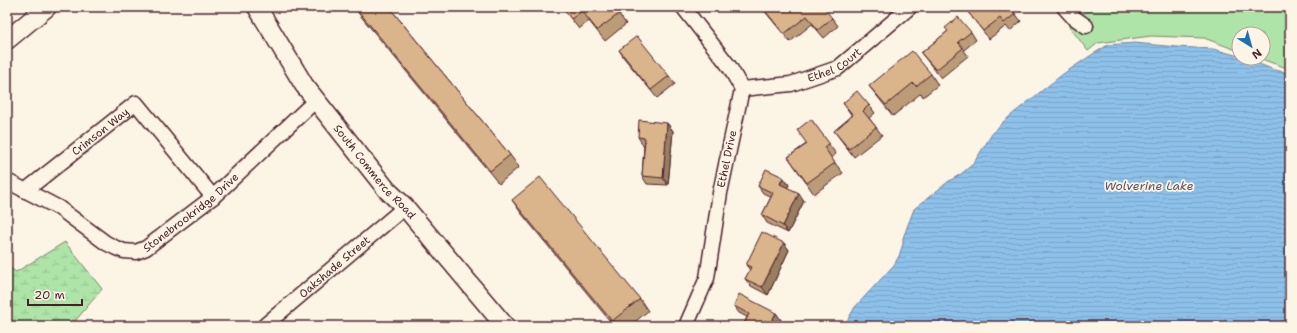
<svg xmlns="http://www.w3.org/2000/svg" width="1297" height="333" font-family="'Shantell Sans',sans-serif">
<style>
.wetland{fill:url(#wetland-marsh);stroke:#7c826a}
.park{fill:#aee4a8;stroke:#7c826a}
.water{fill:url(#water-rules);stroke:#72809e}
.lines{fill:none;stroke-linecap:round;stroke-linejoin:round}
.minor-casing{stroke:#4a1f2b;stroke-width:17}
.tertiary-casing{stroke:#4a1f2b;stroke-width:21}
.minor{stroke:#fcf5e5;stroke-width:14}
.tertiary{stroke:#fcf5e5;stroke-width:18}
.wall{fill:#bb9b78;stroke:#4a1f2b}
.shaded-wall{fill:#997e61;stroke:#4a1f2b}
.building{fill:#dab48b;stroke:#4a1f2b}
.labels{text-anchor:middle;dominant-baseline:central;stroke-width:3.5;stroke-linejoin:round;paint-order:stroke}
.street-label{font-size:11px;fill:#4a1f2b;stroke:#fcf5e5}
.water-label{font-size:12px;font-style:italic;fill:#5e5064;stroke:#fcf5e5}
</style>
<defs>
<pattern id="wetland-marsh" width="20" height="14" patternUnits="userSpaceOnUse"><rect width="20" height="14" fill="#aee4a8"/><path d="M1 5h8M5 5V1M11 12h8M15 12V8" fill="none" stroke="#97c391"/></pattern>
<pattern id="water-rules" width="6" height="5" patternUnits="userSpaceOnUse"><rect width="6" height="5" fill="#8dc1ea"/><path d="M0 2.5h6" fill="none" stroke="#7ba5c9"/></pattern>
</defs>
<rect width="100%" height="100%" fill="#fcf5e5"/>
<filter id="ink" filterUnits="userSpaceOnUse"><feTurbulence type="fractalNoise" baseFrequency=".025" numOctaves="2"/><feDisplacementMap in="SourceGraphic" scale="8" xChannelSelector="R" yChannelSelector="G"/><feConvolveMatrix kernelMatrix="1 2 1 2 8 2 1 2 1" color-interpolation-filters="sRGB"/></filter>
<g filter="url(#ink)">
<polygon class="wetland" points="65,242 102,289 71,326 7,326 7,266 16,272"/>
<polygon class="park" points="1093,7 1290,7 1290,69 1258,58 1263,58 1263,34 1239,34 1239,51 1204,38 1151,36 1098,43 1088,51 1068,25"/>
<polygon class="water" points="1134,43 1177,47 1213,49 1239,56 1239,58 1245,58 1274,70 1290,73 1290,326 844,326 855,307 894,265 899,256 903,244 903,238 914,209 949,181 961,174 973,164 992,134 1002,123 1015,112 1063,74 1093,54 1108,45"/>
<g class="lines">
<defs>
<g id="minor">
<polyline points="683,7 729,66 742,89 720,193 707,278 686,326"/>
<polyline points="1064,7 1073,17 1086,26"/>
<path id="s1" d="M742 89 791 84 838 68 910 7"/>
<path id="s2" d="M7 181 59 208 106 243 116 248 124 251 136 252 146 248 213 197 316 100"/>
<path id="s3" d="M25 191 136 103 213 197"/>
<path id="s4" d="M264 326 405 207"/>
</g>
<g id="tertiary">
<path id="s5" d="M257 7 304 85 387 190 405 207 505 326"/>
<polyline points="7,40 47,7"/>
</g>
</defs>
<use href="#minor" class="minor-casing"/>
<use href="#tertiary" class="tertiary-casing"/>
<use href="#minor" class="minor"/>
<use href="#tertiary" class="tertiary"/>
</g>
<g class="wall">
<polygon points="354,7 389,7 510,155 519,167 499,184 359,14"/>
<polygon points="562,7 614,7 626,24 605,41 589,21 579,29"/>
<polygon points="762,7 795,10 808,9 832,18 838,26 824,38 812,24 790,42 767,14"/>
<polygon points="974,7 1017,7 1013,11 1021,21 1010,31 1006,26 989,39 968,12"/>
<polygon points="945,28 971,32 976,40 964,50 968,56 941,78 921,53 948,31"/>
<polygon points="619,50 669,76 675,84 657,98 624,58"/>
<polygon points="931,74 938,85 923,97 921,93 893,116 869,86"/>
<polygon points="843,103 869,105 875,113 869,118 882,135 854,157 834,131 852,116"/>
<polygon points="811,119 836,154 831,158 843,173 814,194 788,157 806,144"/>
<polygon points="667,123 673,131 668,185 647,184 642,176 644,145 643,145 638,137"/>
<polygon points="783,177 789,185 787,188 799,193 804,201 788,233 767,223 762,215 771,197 763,193 758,186"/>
<polygon points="512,200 640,299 648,311 630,326 614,326 521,213"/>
<polygon points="784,243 789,250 768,295 751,286 745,279 750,270 746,265"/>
<polygon points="734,306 776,313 781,320 778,326 743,326 747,317 739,313"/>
</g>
<g class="shaded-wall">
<polygon points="667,123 673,131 668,185 663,178"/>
<polygon points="783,177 789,185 785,192 780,184"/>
<polygon points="799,193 804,201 788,233 783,226"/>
<polygon points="784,243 789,250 768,295 762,287"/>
<polygon points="776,313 781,320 778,326 769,326"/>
</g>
<g class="building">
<polygon points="355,7 389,7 510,155 490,171"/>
<polygon points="562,7 614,7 619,14 597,30 582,11 571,19"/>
<polygon points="762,7 792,7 795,10 798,7 806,7 808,9 810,7 823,7 832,18 818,30 807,16 784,34"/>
<polygon points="974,7 1010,7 1015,14 1004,23 1000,18 983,31 968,12"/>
<polygon points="958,17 971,32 958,42 963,48 936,70 921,53 948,31 945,28"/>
<polygon points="637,36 669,76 651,90 619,50"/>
<polygon points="912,51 931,74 916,86 913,83 886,105 869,86"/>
<polygon points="857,91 869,105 863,111 876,127 849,149 834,131 853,115 843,103"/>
<polygon points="811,119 829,143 824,147 835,163 807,183 788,157 807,144 797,130"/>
<polygon points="639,120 667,123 663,178 642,176 645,138 638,137"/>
<polygon points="766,169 783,177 780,184 799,193 783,226 762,215 773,193 758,186"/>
<polygon points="540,177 640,299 612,321 512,200"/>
<polygon points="762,232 784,243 762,287 745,279 751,267 746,265"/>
<polygon points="739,294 776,313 769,326 743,326 749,314 734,306"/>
</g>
</g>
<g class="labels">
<g class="street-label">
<text stroke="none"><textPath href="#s1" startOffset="97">Ethel Court</textPath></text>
<text stroke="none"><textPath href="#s3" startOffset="96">Crimson Way</textPath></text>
<text transform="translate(727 159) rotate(-78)">Ethel Drive</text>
<text stroke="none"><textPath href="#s5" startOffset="203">South Commerce Road</textPath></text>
<text stroke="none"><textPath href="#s2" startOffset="217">Stonebrookridge Drive</textPath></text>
<text stroke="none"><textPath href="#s4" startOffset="92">Oakshade Street</textPath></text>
</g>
<g class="water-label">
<text x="1149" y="186">Wolverine Lake</text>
</g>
</g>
<rect width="1297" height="333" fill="none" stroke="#fcf5e5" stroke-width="24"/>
<rect x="12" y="12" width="1273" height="309" fill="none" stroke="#4a1f2b" stroke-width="1.5" filter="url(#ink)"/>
<g transform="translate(1251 46) rotate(143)"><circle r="19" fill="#fcf5e5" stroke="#b59f9b"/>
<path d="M0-3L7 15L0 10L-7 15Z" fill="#1f6fb2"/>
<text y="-6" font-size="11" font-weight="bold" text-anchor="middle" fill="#4a1f2b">N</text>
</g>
<path d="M28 299v6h54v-6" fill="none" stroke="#4a1f2b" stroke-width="2"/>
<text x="34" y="299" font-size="12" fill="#4a1f2b" stroke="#fcf5e5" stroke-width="3" paint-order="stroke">20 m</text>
</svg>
